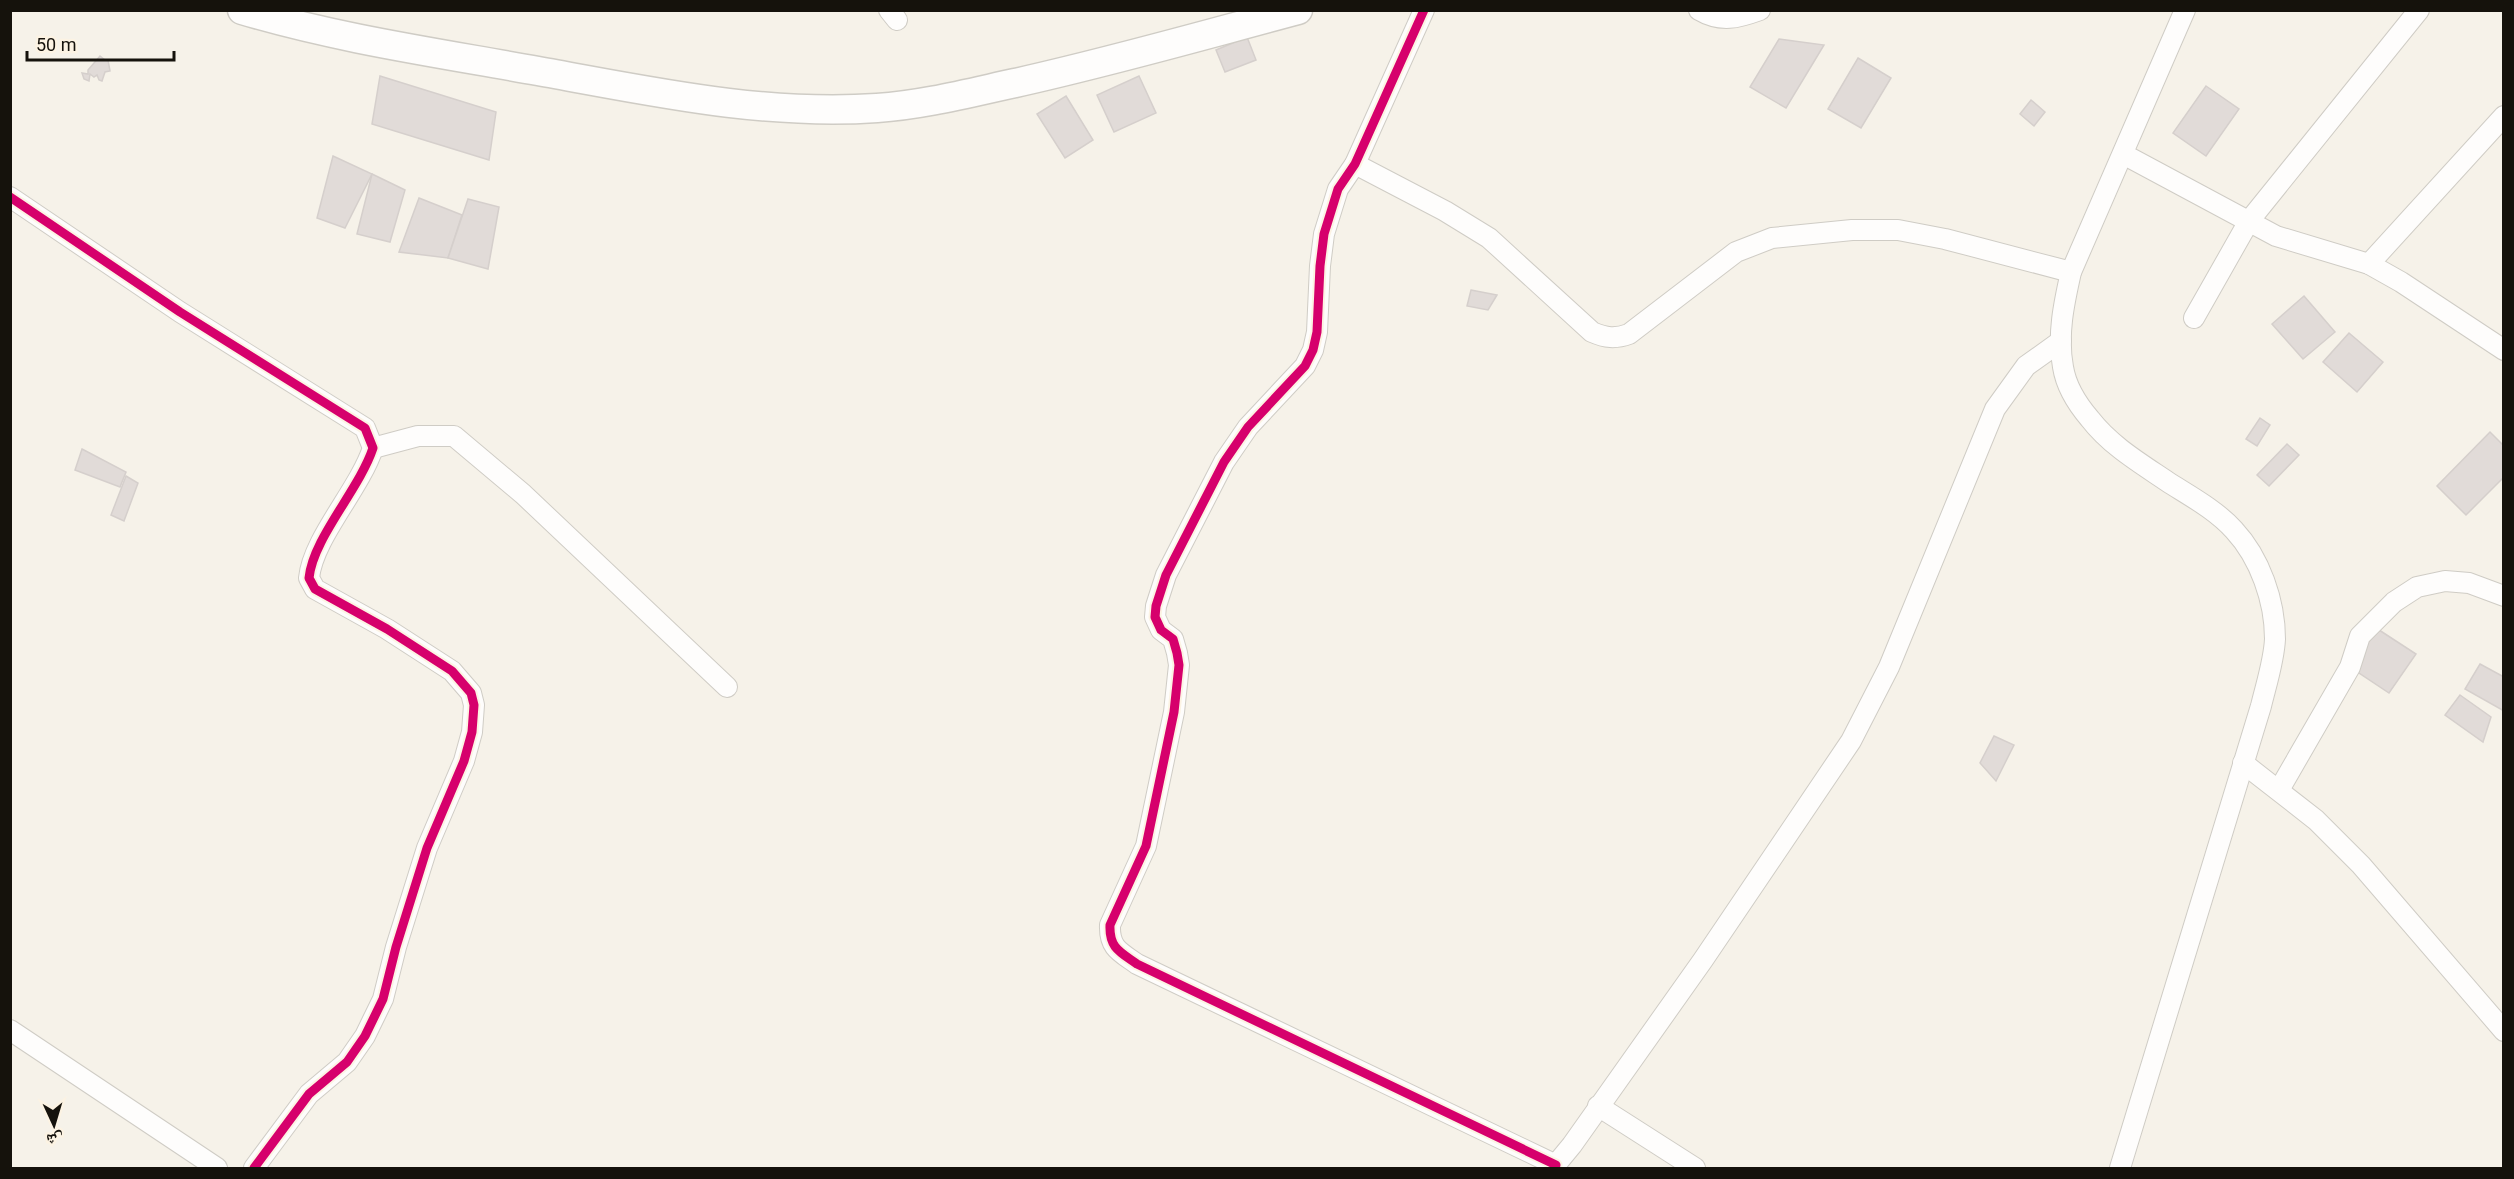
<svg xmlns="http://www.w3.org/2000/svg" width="2514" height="1179" font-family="Roboto,'Noto Naskh Arabic',sans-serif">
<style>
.building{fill:#e1dbd8;stroke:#d5cfcc;stroke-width:1.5}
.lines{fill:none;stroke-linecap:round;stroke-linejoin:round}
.street-casing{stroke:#cfccc5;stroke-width:22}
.secondary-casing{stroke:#cfccc5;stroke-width:31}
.street{stroke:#fefdfc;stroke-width:20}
.secondary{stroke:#fefdfc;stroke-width:28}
.cycleway-casing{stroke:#fcf3e3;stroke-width:13}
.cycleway{stroke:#d6006c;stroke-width:9}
</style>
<rect width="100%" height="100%" fill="#f6f2e9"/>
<g class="building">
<polygon points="1247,37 1256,60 1225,72 1216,50"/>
<polygon points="1779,39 1824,45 1786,108 1750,87"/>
<polygon points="100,56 105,60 108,60 110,71 105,72 102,81 99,80 97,75 94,77 90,74 89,81 84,79 82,73 88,74 88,70"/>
<polygon points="1858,58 1891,78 1861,128 1828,109"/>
<polygon points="380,76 496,112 489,160 372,124"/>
<polygon points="1139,76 1156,113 1114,132 1097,95"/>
<polygon points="2206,86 2239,109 2206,156 2173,133"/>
<polygon points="1066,96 1093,140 1065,158 1037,114"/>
<polygon points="2031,100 2045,112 2034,126 2020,114"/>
<polygon points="333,156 372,174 345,228 317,218"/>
<polygon points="372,174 405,190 390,242 357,234"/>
<polygon points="419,198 462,215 448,258 399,252"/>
<polygon points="468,199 499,207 488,269 448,258"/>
<polygon points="1471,290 1497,295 1488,310 1467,306"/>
<polygon points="2304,296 2335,332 2303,359 2272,324"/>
<polygon points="2349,333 2383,362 2357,392 2323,362"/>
<polygon points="2260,418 2270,425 2257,446 2246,439"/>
<polygon points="2490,432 2504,446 2504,477 2466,515 2437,486"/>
<polygon points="2287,444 2299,455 2269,486 2257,475"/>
<polygon points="82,449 126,472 120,487 75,470"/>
<polygon points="126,476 138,483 124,521 111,515"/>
<polygon points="2376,628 2416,654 2389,693 2350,667"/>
<polygon points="2480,664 2504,677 2504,711 2465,689"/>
<polygon points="2460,695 2491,717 2483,742 2445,715"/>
<polygon points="1994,736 2014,745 1996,781 1980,763"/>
</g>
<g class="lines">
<defs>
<g id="street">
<polyline points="889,10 897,20"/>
<path d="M1424 10 1355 164 1338 189 1324 234 1320 266 1317 332 1313 350 1305 366 1248 427 1224 462 1166 575 1156 606 1155 617 1161 630 1173 639 1177 653 1179 665 1174 712 1146 846 1110 925C1109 948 1120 952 1137 964L1556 1165"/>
<path d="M1699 10C1721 23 1738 18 1760 10"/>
<polyline points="2123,154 2276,236 2369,264 2401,282 2504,350"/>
<path d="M1355 164 1445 211 1489 238 1592 332C1606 338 1615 339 1629 334L1736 252 1772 238 1852 230H1898L1945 239 2071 272"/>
<path d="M10 197 180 312 365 428 373 448C359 490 313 538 309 578L315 589 387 629 452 671 471 693 474 705 472 732 464 761 427 848 396 947 383 999 365 1036 347 1062 309 1094 254 1168"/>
<polyline points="2369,264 2504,116"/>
<polyline points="2194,318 2249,221 2419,10"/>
<polyline points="373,448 418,436 454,436 523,494 727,687"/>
<polyline points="2243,763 2316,820 2361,865 2504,1031"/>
<polyline points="2279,790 2350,667 2360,636 2394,602 2417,587 2445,581 2469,583 2504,596"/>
<polyline points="10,1030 217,1168"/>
<polyline points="1598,1106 1695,1168"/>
<polyline points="1553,1168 1572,1145 1703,960 1851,741 1889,667 1995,409 2026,366 2061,341"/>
<path d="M2120 1168 2261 706C2266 685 2274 661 2275 639 2275 601 2260 558 2234 530 2216 510 2190 496 2168 482 2140 463 2111 446 2090 419 2078 405 2066 386 2063 367 2057 335 2064 303 2071 272L2185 10"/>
</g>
<path id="secondary" d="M242 10C339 39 439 53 538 71 650 91 762 116 877 108 923 105 969 93 1015 83 1110 62 1204 35 1298 10"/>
</defs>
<use href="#street" class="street-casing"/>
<use href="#secondary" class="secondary-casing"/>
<use href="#street" class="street"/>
<use href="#secondary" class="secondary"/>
<defs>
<g id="cycleway">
<path d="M1424 10 1355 164 1338 189 1324 234 1320 266 1317 332 1313 350 1305 366 1248 427 1224 462 1166 575 1156 606 1155 617 1161 630 1173 639 1177 653 1179 665 1174 712 1146 846 1110 925C1109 948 1120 952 1137 964L1556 1165"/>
<path d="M10 197 180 312 365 428 373 448C359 490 313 538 309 578L315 589 387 629 452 671 471 693 474 705 472 732 464 761 427 848 396 947 383 999 365 1036 347 1062 309 1094 254 1168"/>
</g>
</defs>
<use href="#cycleway" class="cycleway-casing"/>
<use href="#cycleway" class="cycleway"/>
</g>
<rect width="2514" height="1179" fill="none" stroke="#15120c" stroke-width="24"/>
<g transform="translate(54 1125) rotate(176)" stroke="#fcf3e3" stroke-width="4.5" paint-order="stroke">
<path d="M0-4.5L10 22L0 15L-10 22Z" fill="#15120c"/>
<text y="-9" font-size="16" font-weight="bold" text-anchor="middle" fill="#15120c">ش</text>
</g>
<path d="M27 51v9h147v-9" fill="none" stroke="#15120c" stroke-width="3"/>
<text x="36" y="51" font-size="18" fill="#15120c" stroke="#fcf3e3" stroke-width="4.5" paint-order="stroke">50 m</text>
</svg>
